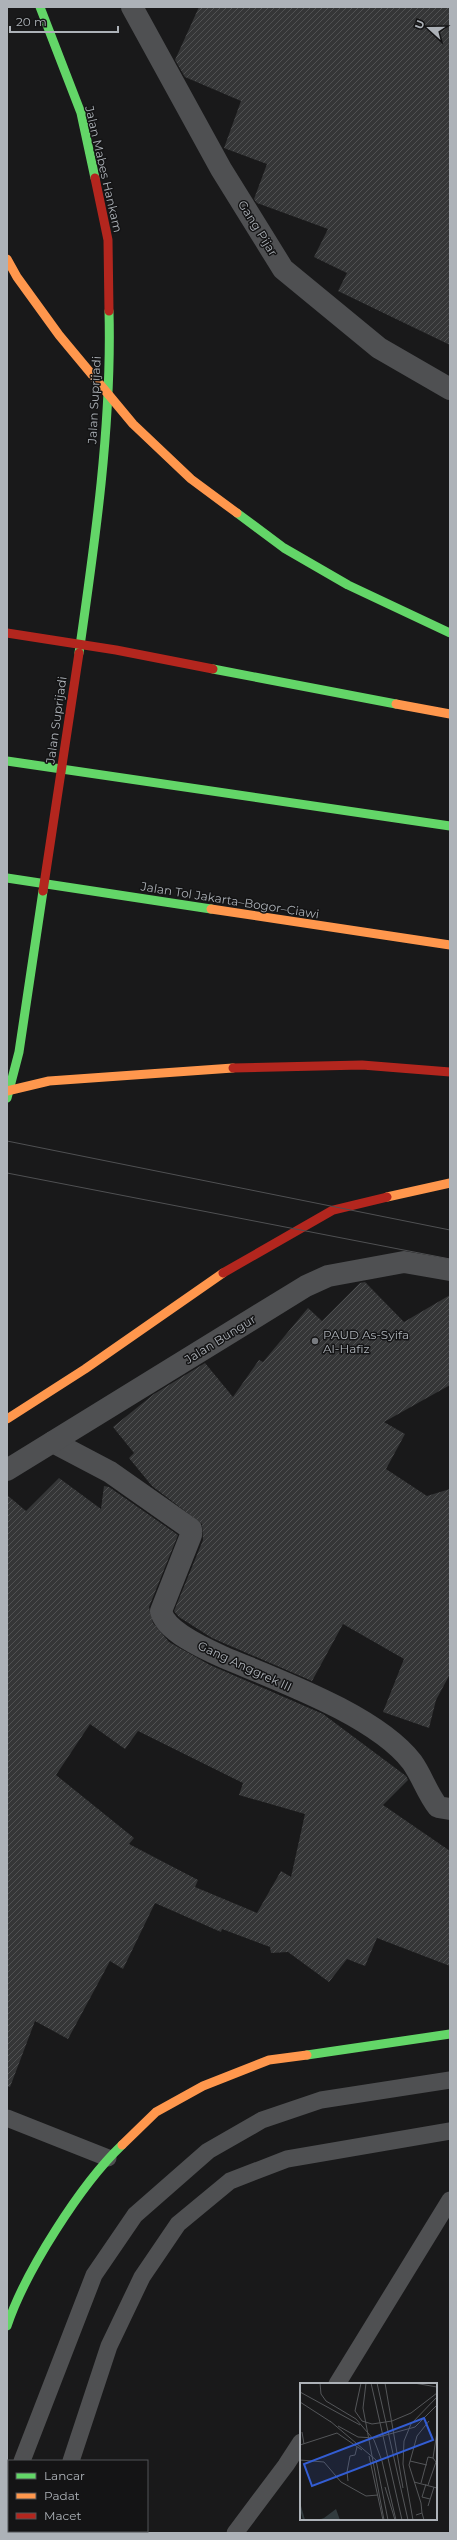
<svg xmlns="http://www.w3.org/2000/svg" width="457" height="2540" font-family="Montserrat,sans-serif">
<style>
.building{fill:url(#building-hatch);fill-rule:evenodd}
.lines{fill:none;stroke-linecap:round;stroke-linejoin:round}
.lane{stroke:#4f5052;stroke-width:17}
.street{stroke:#4f5052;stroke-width:22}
.fast{stroke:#63d668;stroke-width:9}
.slow{stroke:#ff974d;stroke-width:9}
.jam{stroke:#b3261e;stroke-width:9}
.tram{stroke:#4f5052;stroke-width:1}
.poi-dot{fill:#797c81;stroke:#141415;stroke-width:1.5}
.labels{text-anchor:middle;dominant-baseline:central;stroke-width:3;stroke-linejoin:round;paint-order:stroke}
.street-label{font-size:12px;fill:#adb2b8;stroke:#141415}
.poi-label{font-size:12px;fill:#adb2b8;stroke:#141415;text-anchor:start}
.inset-river{fill:none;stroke:#323b3e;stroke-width:2}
.inset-road{fill:none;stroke:#545659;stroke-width:1}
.view{fill:#335dd3;fill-opacity:0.15;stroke:#335dd3;stroke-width:2}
.inset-edge{fill:none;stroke:#adb2b8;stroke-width:2}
</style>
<defs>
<pattern id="building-hatch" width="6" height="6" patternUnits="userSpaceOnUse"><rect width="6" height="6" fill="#353637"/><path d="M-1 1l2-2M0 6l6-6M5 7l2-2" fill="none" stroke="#505152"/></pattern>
</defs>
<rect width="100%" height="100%" fill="#19191a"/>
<g class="building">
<polygon points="199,7 450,7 450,345 338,291 347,273 314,257 328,229 257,203 254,199 267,164 224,148 241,101 185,77 175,60"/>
<polygon points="365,1282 404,1322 450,1295 450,1385 384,1422 405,1434 386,1469 427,1496 450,1489 450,1674 436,1700 429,1728 383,1712 404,1659 343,1624 312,1681 212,1638 179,1617 174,1611 203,1540 202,1524 152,1486 129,1458 134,1453 113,1427 154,1394 205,1363 233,1397 259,1360 263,1362 308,1308 322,1321 360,1283"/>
<path d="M59 1478 101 1509 104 1486 109 1487 178 1535 149 1607 153 1623 169 1642 210 1665 323 1714 406 1776 408 1780 383 1805 450 1851V1966L377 1938 365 1966 347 1959 329 1982 288 1952 271 1953 270 1947 222 1929 221 1932 155 1903 123 1969 110 1961 68 2039 35 2021 10 2087 7 2086V1495L26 1511ZM90 1724 125 1749 138 1731 243 1783 239 1795 305 1814 291 1877 281 1871 257 1913 195 1887 198 1880 129 1844 134 1838 56 1775Z"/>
</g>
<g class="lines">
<g class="lane">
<polyline points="7,2118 108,2158"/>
<polyline points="337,2384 450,2200"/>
<polyline points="22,2461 94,2275 135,2215 208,2151 262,2120 321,2100 450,2080"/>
<polyline points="71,2461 109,2346 142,2277 178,2224 230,2181 287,2159 450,2131"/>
<polyline points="7,2501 9,2496"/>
<polyline points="40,2533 41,2531"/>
<polyline points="235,2533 286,2465 301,2442"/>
</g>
<g class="street">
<polyline points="132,7 221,169 283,269 379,348 450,389"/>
<path d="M53 1442 110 1472 191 1529V1535L161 1611C165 1631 205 1649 223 1657 277 1680 376 1715 412 1762 422 1776 427 1793 438 1807L450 1809"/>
<polyline points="7,1470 306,1286 328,1276 404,1262 450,1270"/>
</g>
<g class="fast">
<polyline points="40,7 81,113 95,178"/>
<polyline points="237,513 284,548 348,585 450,633"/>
<path d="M79 653C95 542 112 424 109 311"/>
<polyline points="213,669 396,704"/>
<polyline points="7,761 450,826"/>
<polyline points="7,878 211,909"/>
<polyline points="7,1098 19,1052 43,891"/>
<polyline points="307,2055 450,2034"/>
<path d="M7 2326C25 2272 81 2184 122 2145"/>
</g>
<g class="slow">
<polyline points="7,259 17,277 59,335 133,424 191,479 237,513"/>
<polyline points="396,704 450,714"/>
<polyline points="211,909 450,945"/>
<polyline points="7,1091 49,1081 233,1068"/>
<polyline points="387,1197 450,1183"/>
<polyline points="7,1419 85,1369 223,1273"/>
<polyline points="122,2145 156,2112 203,2086 269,2060 307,2055"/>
</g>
<g class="jam">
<polyline points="95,178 108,240 109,311"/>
<polyline points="7,633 116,650 213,669"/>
<polyline points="43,891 79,653"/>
<polyline points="233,1068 362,1065 450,1072"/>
<polyline points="223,1273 333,1210 387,1197"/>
</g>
<g class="tram">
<polyline points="7,1141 450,1230"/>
<polyline points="7,1173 450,1259"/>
</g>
</g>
<circle class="poi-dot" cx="315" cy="1341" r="4"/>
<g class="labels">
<g class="street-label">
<text transform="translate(104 169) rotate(77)">Jalan Mabes Hankam</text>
<text transform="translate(258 228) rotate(58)">Gang Pijar</text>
<text transform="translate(94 400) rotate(-87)">Jalan Suprijadi</text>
<text transform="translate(56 720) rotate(-82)">Jalan Suprijadi</text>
<text transform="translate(230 900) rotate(9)">Jalan Tol Jakarta–Bogor–Ciawi</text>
<text transform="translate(220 1339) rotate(-32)">Jalan Bungur</text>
<text transform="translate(245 1666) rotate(25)">Gang Anggrek III</text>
</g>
<g class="poi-label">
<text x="323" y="1334">PAUD As-Syifa<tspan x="323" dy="14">Al-Hafiz</tspan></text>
</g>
</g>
<g transform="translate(300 2383)">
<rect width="137" height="137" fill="#19191a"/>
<path d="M36 126 40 137H18L24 135Z" fill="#323b3e"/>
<path class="inset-river" d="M0 123 4 137"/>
<path class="inset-road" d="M20 0 21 11 26 18 56 36 74 57 82 78 96 137M61 0 55 28 62 38 72 41 92 38 111 30 137 10M66 0 63 25 84 137M71 0 102 137M77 0 108 137M85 0 103 105M114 0 137 4M0 9 60 42M0 19 31 39M30 38 76 77 88 137M38 43 58 54 75 55 115 44 137 22M2 49 4 61M0 62 37 50 62 67M69 73 83 137M0 77 24 79 41 99 66 113 78 112M110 78 127 82M48 98 47 89 50 73 55 72 57 64M114 99 137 105M121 100 128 74 133 75M126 101 122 114 130 116M128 102 136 79 133 75 137 49M85 104 95 137M128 123 134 104M122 130 121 120 109 82 117 53 129 38M116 132 122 130 124 137M113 137 103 81 104 58 111 41 137 14"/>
<path class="view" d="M124 35 133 57 12 103 4 81Z"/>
<rect width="137" height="137" class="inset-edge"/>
</g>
<rect width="457" height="2540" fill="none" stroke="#adb2b8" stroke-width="16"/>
<rect x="8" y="2460" width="140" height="72" fill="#141415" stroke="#515356"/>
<rect x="16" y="2473" width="20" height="6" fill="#63d668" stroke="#515356"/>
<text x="44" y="2480" font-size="12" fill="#adb2b8">Lancar</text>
<rect x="16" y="2493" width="20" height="6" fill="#ff974d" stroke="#515356"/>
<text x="44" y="2500" font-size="12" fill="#adb2b8">Padat</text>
<rect x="16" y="2513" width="20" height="6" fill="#b3261e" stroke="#515356"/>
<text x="44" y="2520" font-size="12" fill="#adb2b8">Macet</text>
<g transform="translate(429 28) rotate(291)" stroke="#141415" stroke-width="3" paint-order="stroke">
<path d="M0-3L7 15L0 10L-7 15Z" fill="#adb2b8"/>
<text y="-6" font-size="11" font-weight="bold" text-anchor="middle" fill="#adb2b8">U</text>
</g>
<path d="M10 26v6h108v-6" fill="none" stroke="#adb2b8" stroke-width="2"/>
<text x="16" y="26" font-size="12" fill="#adb2b8" stroke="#141415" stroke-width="3" paint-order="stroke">20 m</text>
</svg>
